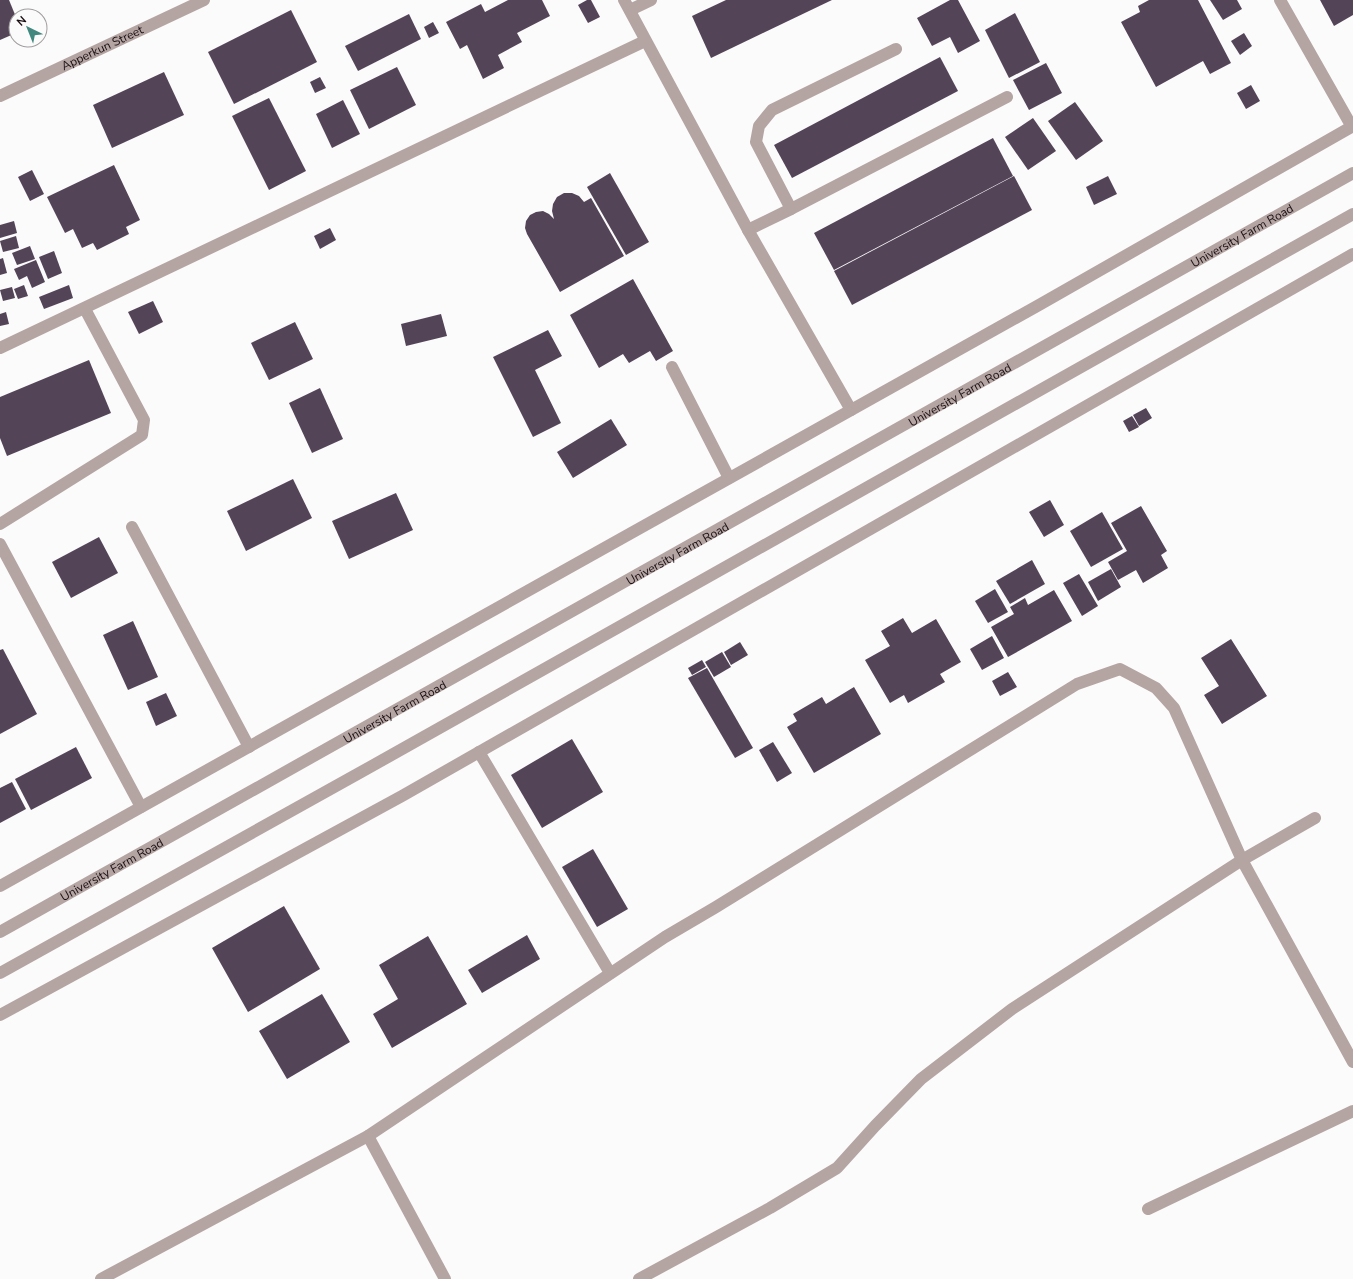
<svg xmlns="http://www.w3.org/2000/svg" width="1353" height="1279" font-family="'Nunito Sans',sans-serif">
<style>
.building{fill:#544458}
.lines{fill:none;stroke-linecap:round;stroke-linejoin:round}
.service{stroke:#b4a5a3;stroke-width:12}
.minor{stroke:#b4a5a3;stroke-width:12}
.tertiary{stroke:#b4a5a3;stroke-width:12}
.labels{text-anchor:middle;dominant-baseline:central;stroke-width:4;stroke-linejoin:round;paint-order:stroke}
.street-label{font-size:12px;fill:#1a0f13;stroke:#fbfbfb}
</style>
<rect width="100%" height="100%" fill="#fbfbfb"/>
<g class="building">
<polygon points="0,0 9,0 16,17 16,33 0,40"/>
<polygon points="508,0 542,0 550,16 517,33 522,42 498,55 504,68 483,79 467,45 460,49 446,22 481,4 485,12"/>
<polygon points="587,0 591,0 600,17 588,23 578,5"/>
<polygon points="726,0 832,0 711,58 692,16"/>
<polygon points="950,0 958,0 980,41 958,53 950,37 932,46 917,18"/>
<polygon points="1149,0 1198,0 1231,63 1210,74 1203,61 1156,87 1121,22 1140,12 1138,6"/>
<polygon points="1210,0 1237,0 1242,9 1223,20"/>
<polygon points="1320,0 1353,0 1353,15 1334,26"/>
<polygon points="291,10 317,62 234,104 208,52"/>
<polygon points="1015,13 1040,62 1009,78 985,30"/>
<polygon points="409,14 421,39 358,71 345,46"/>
<polygon points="433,22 439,33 429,38 424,27"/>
<polygon points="1244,33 1252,46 1240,55 1231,41"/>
<polygon points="940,57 958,91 792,178 774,145"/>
<polygon points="1046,63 1062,93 1029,110 1013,80"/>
<polygon points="397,67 416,105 369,129 350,90"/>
<polygon points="164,72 184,115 112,148 93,105"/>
<polygon points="320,77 326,88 315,93 310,82"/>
<polygon points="1251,85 1260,101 1246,109 1237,93"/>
<polygon points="269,98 306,171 269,190 232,116"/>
<polygon points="343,100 360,134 332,148 316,114"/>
<polygon points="1075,102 1103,141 1076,160 1048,121"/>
<polygon points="1033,118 1056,151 1028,170 1005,137"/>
<polygon points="993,138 1013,176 834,270 814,233"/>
<polygon points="114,165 140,220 126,227 129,234 97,250 93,243 82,248 73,229 65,233 47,197"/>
<polygon points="32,170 44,194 30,201 18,177"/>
<polygon points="610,173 649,242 626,255 587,187"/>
<polygon points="1014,176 1032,210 852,305 834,271"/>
<polygon points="1108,176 1117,194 1094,205 1086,187"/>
<polygon points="564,193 572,193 579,196 584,202 591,198 624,256 560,292 527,234 525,228 526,221 530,215 536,212 543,211 549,214 554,219 552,211 553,204 557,197"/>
<polygon points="14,221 17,233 0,238 0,225"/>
<polygon points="330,228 336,240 320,249 314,236"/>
<polygon points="16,236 19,248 3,252 0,241"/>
<polygon points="30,246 35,259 17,265 12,253"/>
<polygon points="54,251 62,273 48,279 39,257"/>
<polygon points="3,258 7,273 0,275 0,259"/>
<polygon points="36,260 45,282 32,288 27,276 19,280 14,269"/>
<polygon points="633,279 673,351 656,361 650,351 629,363 623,354 599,368 570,315"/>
<polygon points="24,285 28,296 18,299 14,289"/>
<polygon points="69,285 73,298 44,309 39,297"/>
<polygon points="12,287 15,298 3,301 0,290"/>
<polygon points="153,301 163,322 139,334 128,312"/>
<polygon points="6,312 9,324 0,326 0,314"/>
<polygon points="441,314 447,336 406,346 401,324"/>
<polygon points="295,322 313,359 269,380 251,343"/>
<polygon points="548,330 562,356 535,370 561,423 533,437 493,357"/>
<polygon points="89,360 111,413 7,456 0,438 0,397"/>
<polygon points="320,388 343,439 312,453 289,403"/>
<polygon points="1146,408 1152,418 1139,426 1133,415"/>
<polygon points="1132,416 1139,427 1129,432 1123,421"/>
<polygon points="611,419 627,445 573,478 557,452"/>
<polygon points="293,479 312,518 246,551 227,511"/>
<polygon points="396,493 413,530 349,559 332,521"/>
<polygon points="1050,500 1064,525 1044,537 1029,512"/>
<polygon points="1141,506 1167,551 1161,555 1168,568 1143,583 1136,570 1118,580 1108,562 1127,551 1111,523"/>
<polygon points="1102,512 1123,549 1091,567 1070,531"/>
<polygon points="99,537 118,573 71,598 52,562"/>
<polygon points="1032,560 1045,584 1010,604 996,581"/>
<polygon points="1111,569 1121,587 1098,601 1088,582"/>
<polygon points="1079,574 1098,606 1082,616 1063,583"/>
<polygon points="995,589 1008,612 988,623 975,601"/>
<polygon points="1054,590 1072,621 1008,657 991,627 1014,614 1010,607 1025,598 1028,605"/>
<polygon points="903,618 912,633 936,619 961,662 940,674 945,682 908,703 904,695 890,703 865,660 890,646 881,631"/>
<polygon points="133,621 158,677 128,690 103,635"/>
<polygon points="992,636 1004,658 982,670 970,649"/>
<polygon points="1231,639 1267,696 1222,724 1204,695 1219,686 1201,658"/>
<polygon points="740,642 748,655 731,665 724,652"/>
<polygon points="3,649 37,714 0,734 0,650"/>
<polygon points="722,652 731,667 714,677 705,662"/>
<polygon points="702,660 706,667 692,675 688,668"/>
<polygon points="707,668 753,748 735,758 688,678"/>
<polygon points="1008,672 1017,687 1000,696 992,681"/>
<polygon points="854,687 881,734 814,773 787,727 797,721 793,714 822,697 826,704"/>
<polygon points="166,693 177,716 156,726 146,702"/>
<polygon points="572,739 603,792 542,828 511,775"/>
<polygon points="773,742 792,773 777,782 759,750"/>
<polygon points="76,747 92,778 31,810 15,779"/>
<polygon points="12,782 26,809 0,823 0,788"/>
<polygon points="593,849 628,909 597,927 562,867"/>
<polygon points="284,906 320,969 248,1012 212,948"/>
<polygon points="527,935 540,959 482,993 468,970"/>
<polygon points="428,936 467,1004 392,1048 373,1014 398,999 379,965"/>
<polygon points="322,994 350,1042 287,1079 259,1031"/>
</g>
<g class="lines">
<g class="service">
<polyline points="1280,0 1352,127"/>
<polyline points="791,209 756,142 759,126 772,110 896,49"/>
<polyline points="748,230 791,209 1007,97"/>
<polyline points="672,367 729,478"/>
<polyline points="132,527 249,747"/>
</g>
<g class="minor">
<polyline points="624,0 748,230 851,410"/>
<polyline points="630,10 651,0"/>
<path id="s1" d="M0 96 204 0"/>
<polyline points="0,348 645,41"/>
<polyline points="0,524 142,435 144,420 85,309"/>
<polyline points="0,544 141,807"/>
<polyline points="479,752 610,973"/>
<polyline points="0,886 1039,305 1353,126"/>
<polyline points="0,1015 402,796 1353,254"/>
<polyline points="368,1136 445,1279"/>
<polyline points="1148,1209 1353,1111"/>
<polyline points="101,1279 368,1136 665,937 716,907 1077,684 1120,669 1156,688 1174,708 1242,860 1353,1062"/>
<polyline points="639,1279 770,1208 837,1168 875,1126 921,1079 1012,1009 1242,860 1315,818"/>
</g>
<g class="tertiary">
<path id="s2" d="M0 932C452 681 903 428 1353 173"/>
<path d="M0 973C452 722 903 470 1353 214"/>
</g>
</g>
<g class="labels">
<g class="street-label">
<text stroke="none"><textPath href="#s1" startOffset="113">Apperkun Street</textPath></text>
<text stroke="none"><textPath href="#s2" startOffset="1424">University Farm Road</textPath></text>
<text stroke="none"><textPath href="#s2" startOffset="1100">University Farm Road</textPath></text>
<text stroke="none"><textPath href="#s2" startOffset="776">University Farm Road</textPath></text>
<text stroke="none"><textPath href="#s2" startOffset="452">University Farm Road</textPath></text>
<text stroke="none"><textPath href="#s2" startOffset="128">University Farm Road</textPath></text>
</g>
</g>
<g transform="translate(28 28) rotate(317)"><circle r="19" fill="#fbfbfb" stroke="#a19d9e"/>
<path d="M0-3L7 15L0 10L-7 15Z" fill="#43887f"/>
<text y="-6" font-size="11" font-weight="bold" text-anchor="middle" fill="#1a0f13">N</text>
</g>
</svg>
